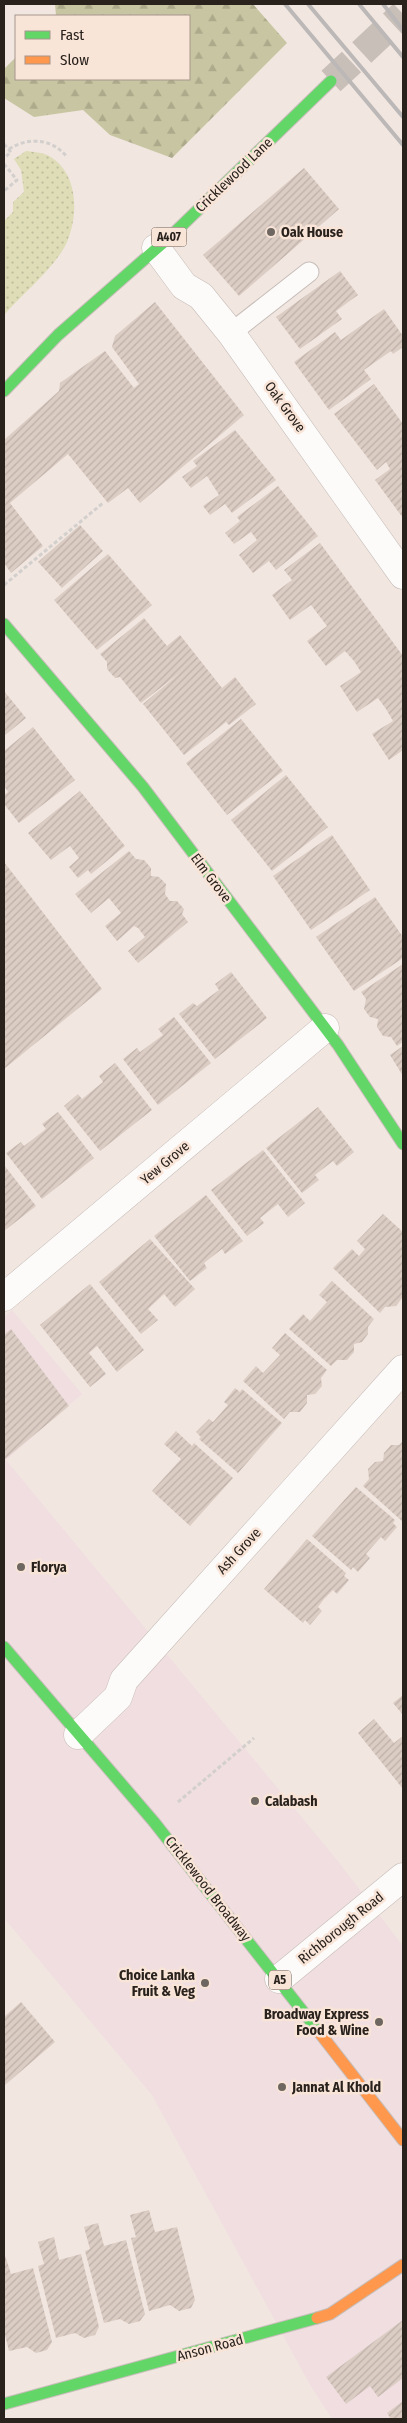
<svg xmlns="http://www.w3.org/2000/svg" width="407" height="2423" font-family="'Fira Sans Condensed',sans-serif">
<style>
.commercial{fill:#f0dee0}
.grass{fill:url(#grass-dots)}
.forest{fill:url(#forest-firs)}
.building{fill:url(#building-hatch)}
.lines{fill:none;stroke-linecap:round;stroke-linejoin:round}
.primary-tunnel{stroke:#c9bfb9;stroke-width:28;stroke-dasharray:28 14;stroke-linecap:butt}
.lane-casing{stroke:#c6bdb8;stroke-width:21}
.street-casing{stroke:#c6bdb8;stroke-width:29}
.fast-casing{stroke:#c6bdb8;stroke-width:13}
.slow-casing{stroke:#c6bdb8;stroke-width:13}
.path{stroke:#d2cfcd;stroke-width:3;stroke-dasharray:4 2.5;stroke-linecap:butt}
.lane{stroke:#fdfbfa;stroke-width:19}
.street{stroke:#fdfbfa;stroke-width:28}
.fast{stroke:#63d668;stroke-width:11}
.slow{stroke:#ff974d;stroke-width:11}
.rail{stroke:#bbb8b7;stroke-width:4}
.poi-dot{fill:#6e6661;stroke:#f9e4d8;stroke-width:2}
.labels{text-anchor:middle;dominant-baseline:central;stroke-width:5;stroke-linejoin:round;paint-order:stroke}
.shield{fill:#f9e4d8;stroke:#675c54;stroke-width:1}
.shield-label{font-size:12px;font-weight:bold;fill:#28211c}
.street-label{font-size:14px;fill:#28211c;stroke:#f9e4d8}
.poi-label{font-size:14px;font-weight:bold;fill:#28211c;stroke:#f9e4d8;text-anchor:start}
</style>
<defs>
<pattern id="grass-dots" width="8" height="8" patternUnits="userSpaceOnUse" patternTransform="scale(1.25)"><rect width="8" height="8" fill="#deddb7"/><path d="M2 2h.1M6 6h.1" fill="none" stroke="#bebd9d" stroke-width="1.8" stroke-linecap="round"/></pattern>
<pattern id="forest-firs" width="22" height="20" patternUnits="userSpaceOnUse" patternTransform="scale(1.25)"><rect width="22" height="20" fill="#c8c6a2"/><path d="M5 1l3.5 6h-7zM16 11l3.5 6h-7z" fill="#acaa8b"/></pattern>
<pattern id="building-hatch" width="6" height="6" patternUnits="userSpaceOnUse" patternTransform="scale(1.25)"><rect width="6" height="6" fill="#dccdc4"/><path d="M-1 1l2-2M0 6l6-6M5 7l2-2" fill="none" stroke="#bdb0a8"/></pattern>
</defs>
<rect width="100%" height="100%" fill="#f1e6e0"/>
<polygon class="commercial" points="12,1310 82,1394 6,1460 337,1860 403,1946 403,2419 332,2419 309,2383 152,2095 4,1918 4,1317"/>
<path class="grass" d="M26 151C33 152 42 152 49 156 78 172 79 214 67 242 56 267 22 294 4 315V221L13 212V202L24 192 21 170 14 159Z"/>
<polygon class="forest" points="55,4 253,4 287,43 172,158 110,135 83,110 34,117 4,98 4,69 16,57 16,79 189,79 189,16 56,16"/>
<g class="building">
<polygon points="304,168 339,209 239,296 203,255"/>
<polygon points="340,271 358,295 336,311 342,319 300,349 276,317"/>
<polygon points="155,302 244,415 140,503 128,488 108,503 68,454 10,503 43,546 11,573 4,563 4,440 59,391 60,383 105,351 134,388 139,384 112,347 115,336"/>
<polygon points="384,309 403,336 403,347 393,354 391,351 364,370 371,379 329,410 294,362 335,332 341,340"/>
<polygon points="374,384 403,424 403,518 375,480 390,469 386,462 377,470 334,414"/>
<polygon points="235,430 276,480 232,513 225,504 210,515 203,506 219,495 207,476 191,488 182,477 197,466 193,461"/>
<polygon points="278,486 318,536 276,570 269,561 253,573 239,555 257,540 251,532 234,544 225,533 240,521 237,517"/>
<polygon points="80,525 103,551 62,588 38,562"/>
<polygon points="320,543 403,656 403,750 389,760 372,734 393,721 386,709 378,698 357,712 340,686 361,672 354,661 345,651 326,666 307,641 327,626 311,605 290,620 272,595 292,580 284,570"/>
<polygon points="108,554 152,605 97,650 54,600"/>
<polygon points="144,618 167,646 180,635 222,688 235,677 256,704 229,725 226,722 184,755 143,704 181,672 141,703 120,677 115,678 107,669 107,662 100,654"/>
<polygon points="4,691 26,718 4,736"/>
<polygon points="241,719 283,771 227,815 186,763"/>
<polygon points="33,727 75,780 19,823 4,804 4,795 8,792 4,786 4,751"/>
<polygon points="286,775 328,827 272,871 231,820"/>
<polygon points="80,791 125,846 91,874 88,870 78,878 69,867 79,858 70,846 51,860 28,833"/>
<polygon points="332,835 370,890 311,930 273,876"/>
<polygon points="129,851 136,859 144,860 151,868 151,876 159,877 166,884 165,894 170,901 177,901 184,909 182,914 188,922 138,963 128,951 145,937 138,928 134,926 117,941 105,926 121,913 109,898 91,913 75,894"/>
<polygon points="4,862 102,989 4,1069"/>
<polygon points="375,897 403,937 403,958 354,991 316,937"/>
<polygon points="403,964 403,1042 397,1046 391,1037 383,1036 377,1027 378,1019 370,1017 364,1009 366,999 361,992"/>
<polygon points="231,972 267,1018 215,1059 179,1014 193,1003 197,1006 219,990 215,984"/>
<polygon points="174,1017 211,1063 158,1105 123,1059 137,1048 140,1052 163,1035 158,1029"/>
<polygon points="403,1046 403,1076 390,1055"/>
<polygon points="115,1063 152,1110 100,1151 64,1106 78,1094 82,1099 103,1082 99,1076"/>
<polygon points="318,1107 354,1152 337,1166 333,1161 315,1175 319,1180 302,1193 266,1148"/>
<polygon points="58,1112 94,1158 42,1199 6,1153 21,1142 24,1146 46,1129 42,1124"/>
<polygon points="263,1150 305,1203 288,1217 278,1204 260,1218 264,1223 247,1236 211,1190"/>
<polygon points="4,1165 36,1206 4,1231"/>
<polygon points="206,1195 243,1241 225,1254 222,1249 204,1263 207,1268 190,1281 154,1236"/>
<polygon points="383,1214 403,1232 403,1290 402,1298 396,1306 385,1307 380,1313 333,1268 352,1249 359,1256 365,1249 357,1241"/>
<polygon points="150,1239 195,1289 175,1307 164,1294 148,1309 158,1320 141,1334 99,1282"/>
<polygon points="332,1281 374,1319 368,1327 368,1334 362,1342 354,1344 354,1352 347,1360 337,1360 331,1366 289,1329 303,1314 310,1321 327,1302 319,1295"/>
<polygon points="90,1284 144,1350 117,1372 97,1346 89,1353 106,1374 90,1387 40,1325"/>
<polygon points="11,1329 69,1406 4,1460 4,1335"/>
<polygon points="285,1333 327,1370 321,1378 322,1386 315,1394 307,1395 307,1403 300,1412 290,1412 284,1419 243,1381 256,1366 263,1373 280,1355 272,1348"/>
<polygon points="235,1388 240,1392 242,1389 282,1423 238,1473 199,1439 201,1437 196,1432 209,1419 213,1422 228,1405 224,1402"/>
<polygon points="176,1431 192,1446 194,1443 233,1478 190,1526 152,1491 181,1459 164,1444"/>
<polygon points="403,1441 403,1522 363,1486 369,1479 368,1469 375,1462 383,1461 384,1453 391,1445 399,1445"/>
<polygon points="356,1487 395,1520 393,1523 397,1527 385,1541 381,1537 373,1546 366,1554 370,1558 358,1572 353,1567 351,1570 312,1536"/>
<polygon points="307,1539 346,1573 344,1576 349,1580 337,1594 333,1590 324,1599 318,1607 322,1611 310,1625 305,1620 303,1623 264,1589"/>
<polygon points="403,1695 403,1715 393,1703"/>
<polygon points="374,1719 394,1743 403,1736 403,1789 358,1733"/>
<polygon points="21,2002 55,2042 5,2085 4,2017"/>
<polygon points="149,2210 155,2232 177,2227 195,2300 191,2308 179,2311 170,2305 149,2311 131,2238 136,2237 130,2215"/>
<polygon points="98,2223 104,2246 126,2240 145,2314 140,2321 129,2324 120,2319 104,2323 85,2251 90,2249 84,2227"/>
<polygon points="54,2237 59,2260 81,2254 99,2327 95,2335 84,2338 75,2333 56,2338 38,2266 44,2264 38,2242"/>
<polygon points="4,2252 11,2274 33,2268 52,2342 47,2350 36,2353 27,2347 9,2351 4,2331"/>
<polygon points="403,2320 403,2378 378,2397 370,2386 346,2404 326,2377"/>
<polygon points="403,2401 403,2419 391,2419 387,2413"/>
</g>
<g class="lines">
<polyline class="primary-tunnel" points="331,81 403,14"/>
<defs>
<polyline id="lane" points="231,333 309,272"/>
<g id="street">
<polyline points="156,248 184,286 201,296 231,333 403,575"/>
<polyline points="4,1297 325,1028"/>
<polyline points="78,1735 118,1697 124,1680 403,1369"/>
<polyline points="279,1979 403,1877"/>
</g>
<g id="fast">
<polyline points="4,391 58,335 172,235 331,81"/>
<polyline points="4,624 143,787 338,1045 403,1144"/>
<polyline points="4,1647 154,1822 319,2032"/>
<polyline points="4,2404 317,2318"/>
</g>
<g id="slow">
<polyline points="319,2032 403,2140"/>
<polyline points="317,2318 330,2314 403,2265"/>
</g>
</defs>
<use href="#lane" class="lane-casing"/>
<use href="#street" class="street-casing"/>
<use href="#fast" class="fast-casing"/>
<use href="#slow" class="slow-casing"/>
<g class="path">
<polyline points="4,144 11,152 4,158"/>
<path d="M9 149C28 137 52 138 67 157"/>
<polyline points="4,164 17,180 4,191"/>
<polyline points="4,585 103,503"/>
<polyline points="178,1802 254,1738"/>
</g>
<use href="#lane" class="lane"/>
<use href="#street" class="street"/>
<use href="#fast" class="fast"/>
<use href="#slow" class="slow"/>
<g class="rail">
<polyline points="285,4 403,145"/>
<polyline points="308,4 403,117"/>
<polyline points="359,4 403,57"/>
<polyline points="383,4 403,30"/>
</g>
</g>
<g class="poi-dot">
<circle cx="271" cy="232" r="5"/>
<circle cx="21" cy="1567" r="5"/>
<circle cx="255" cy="1801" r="5"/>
<circle cx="205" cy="1983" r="5"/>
<circle cx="379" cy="2022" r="5"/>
<circle cx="282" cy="2087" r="5"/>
</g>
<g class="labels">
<g class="shield">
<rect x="151.5" y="227.5" width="35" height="19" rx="4"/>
<rect x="269" y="1970.5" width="22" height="19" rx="4"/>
</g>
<g class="shield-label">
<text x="169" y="237">A407</text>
<text x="280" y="1980">A5</text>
</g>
<g class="street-label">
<text transform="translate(234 175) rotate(-44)">Cricklewood Lane</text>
<text transform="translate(285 407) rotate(54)">Oak Grove</text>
<text transform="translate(211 878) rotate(53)">Elm Grove</text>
<text transform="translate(165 1163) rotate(-40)">Yew Grove</text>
<text transform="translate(239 1551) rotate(-47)">Ash Grove</text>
<text transform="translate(208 1889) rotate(52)">Cricklewood Broadway</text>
<text transform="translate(341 1928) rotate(-39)">Richborough Road</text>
<text transform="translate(210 2348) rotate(-15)">Anson Road</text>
</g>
<g class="poi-label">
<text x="281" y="232">Oak House</text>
<text x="31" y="1567">Florya</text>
<text x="265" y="1801">Calabash</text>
<text x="195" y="1975" text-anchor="end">Choice Lanka<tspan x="195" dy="16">Fruit &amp; Veg</tspan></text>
<text x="369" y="2014" text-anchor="end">Broadway Express<tspan x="369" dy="16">Food &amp; Wine</tspan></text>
<text x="292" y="2087">Jannat Al Khold</text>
</g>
</g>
<rect width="407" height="2423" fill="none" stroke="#28211c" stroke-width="10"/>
<rect x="15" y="15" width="175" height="65" fill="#f9e4d8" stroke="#a5968d"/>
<rect x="25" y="31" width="25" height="8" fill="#63d668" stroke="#a5968d"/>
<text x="60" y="40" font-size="15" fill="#28211c">Fast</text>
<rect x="25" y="56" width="25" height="8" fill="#ff974d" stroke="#a5968d"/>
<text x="60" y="65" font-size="15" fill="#28211c">Slow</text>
</svg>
